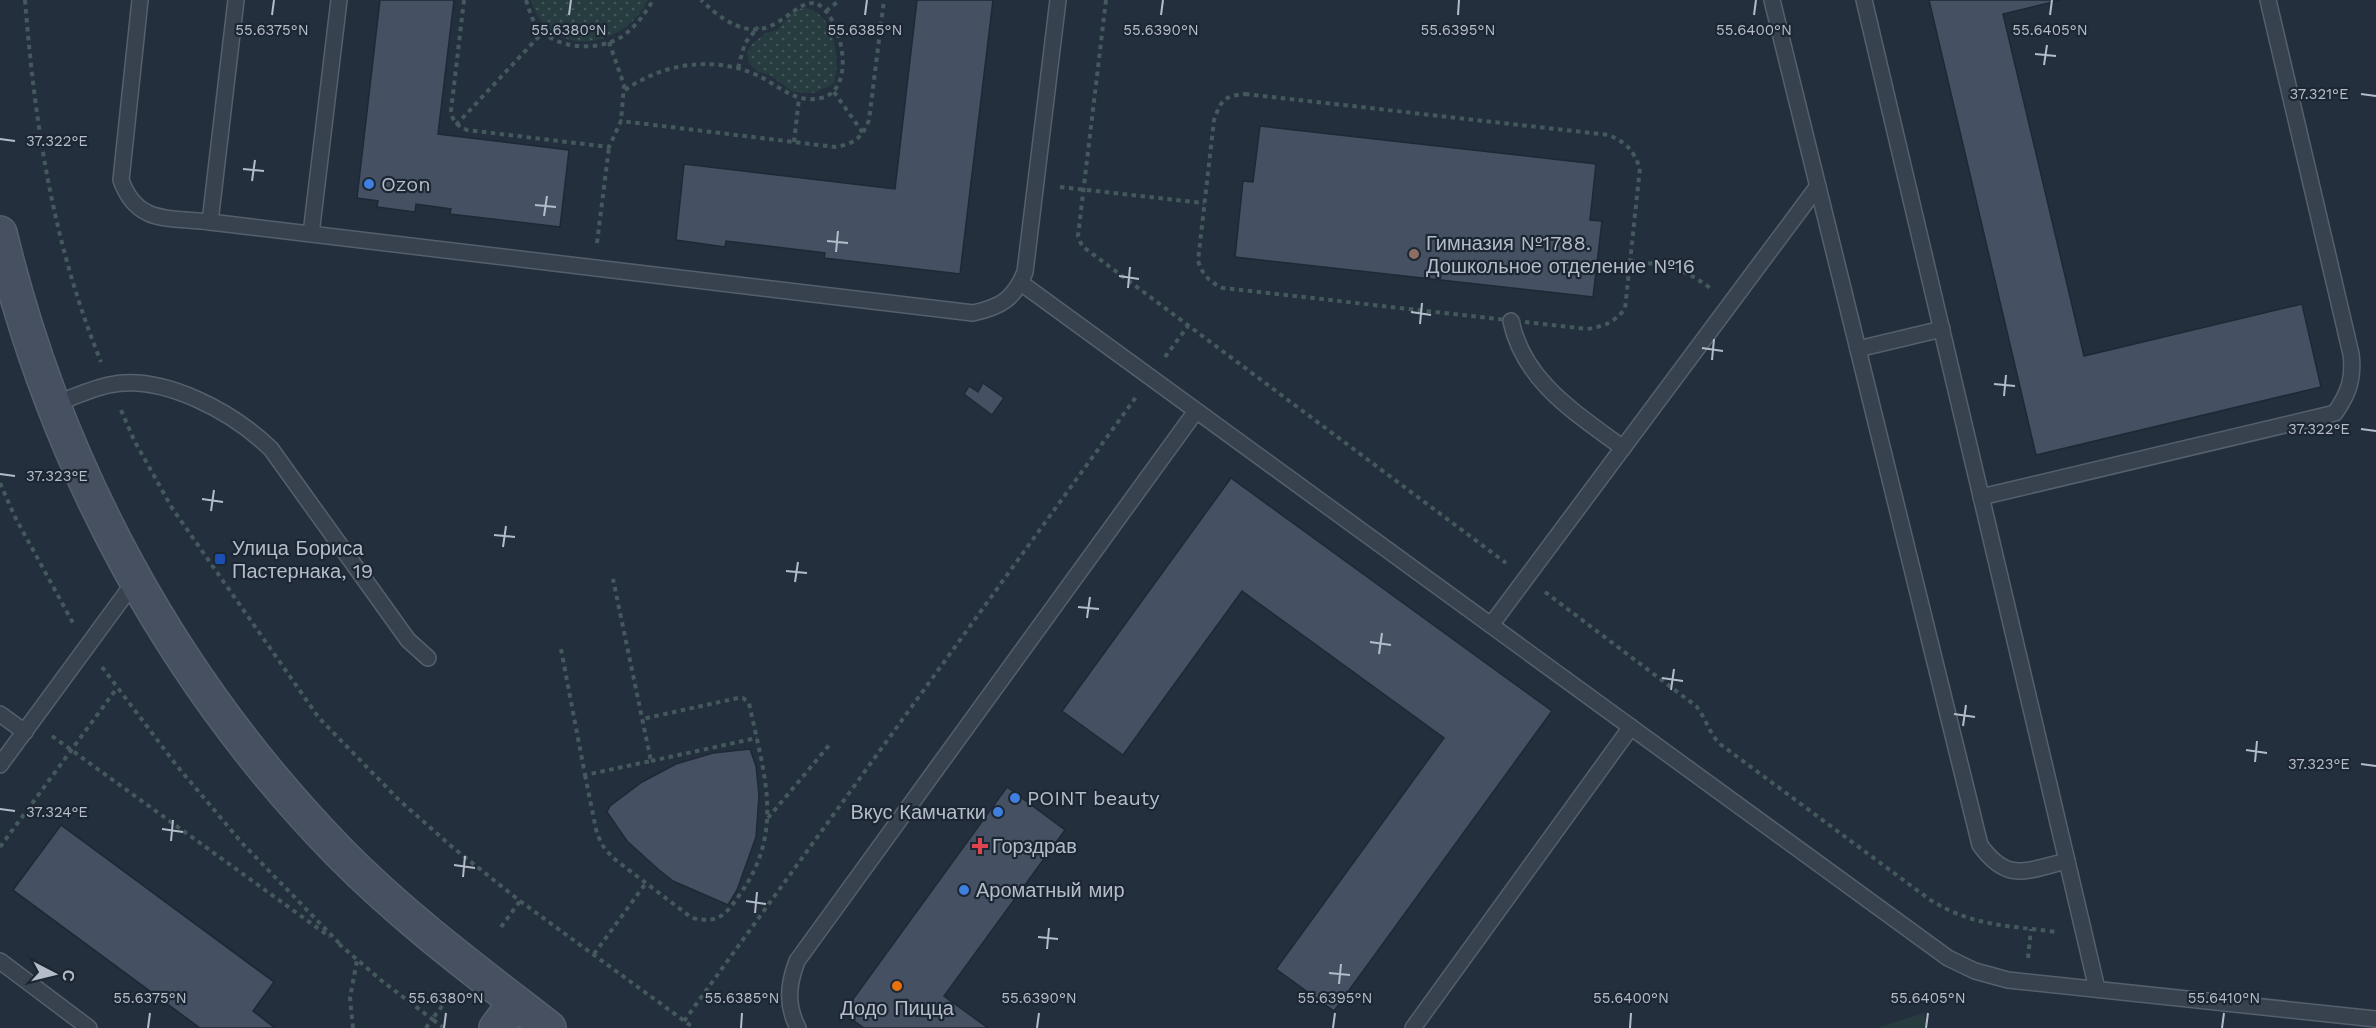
<svg xmlns="http://www.w3.org/2000/svg" width="2376" height="1028" font-family="'Work Sans',sans-serif">
<style>
.park{fill:url(#park-dots)}
.garden{fill:#263c3f}
.building{fill:#455162;stroke:#1f2835;stroke-width:1.5}
.lines{fill:none;stroke-linecap:round;stroke-linejoin:round}
.lane-casing{stroke:#565f6c;stroke-width:18}
.secondary-casing{stroke:#565f6c;stroke-width:36}
.path{stroke:#44595c;stroke-width:4;stroke-dasharray:4.5 4.5;stroke-linecap:butt}
.lane{stroke:#38414e;stroke-width:15}
.secondary{stroke:#465061;stroke-width:33}
.ticks{fill:none;stroke:#b4bcc9;stroke-width:2}
.shop-dot{fill:#3f7fe0;stroke:#1d2633;stroke-width:2}
.education-dot{fill:#8d6e63;stroke:#1d2633;stroke-width:2}
.transit-dot{fill:#1a4fb4;stroke:#1d2633;stroke-width:2}
.health-dot{fill:#e0444e;stroke:#1d2633;stroke-width:2}
.food-dot{fill:#e8710a;stroke:#1d2633;stroke-width:2}
.labels{text-anchor:middle;dominant-baseline:central;stroke-width:4.5;stroke-linejoin:round;paint-order:stroke}
.poi-label{font-size:20px;fill:#b4bcc9;stroke:#1d2633;text-anchor:start}
.ticks-label{font-size:15px;text-anchor:middle;fill:#b4bcc9;stroke:#1d2633;stroke-width:4.5;stroke-linejoin:round;paint-order:stroke}
</style>
<defs>
<pattern id="park-dots" width="8" height="8" patternUnits="userSpaceOnUse" patternTransform="scale(1.5)"><rect width="8" height="8" fill="#263c3f"/><path d="M2 2h.1M6 6h.1" fill="none" stroke="#435659" stroke-width="1.8" stroke-linecap="round"/></pattern>
</defs>
<rect width="100%" height="100%" fill="#242f3e"/>
<g class="park">
<path d="M531 0H648C624 50 548 60 531 0Z"/>
<path d="M803 8C834 10 841 59 834 84L814 93 793 92 770 75 758 72 749 63 747 53 752 44 766 33 777 30 793 11Z"/>
</g>
<polygon class="garden" points="1924,1013 1928,1028 1876,1028"/>
<g class="building">
<polygon points="380,0 454,0 438,134 569,150 560,227 450,214 451,209 416,204 415,212 377,207 378,201 357,198"/>
<polygon points="917,0 993,0 960,274 824,258 825,253 726,241 725,247 676,240 684,164 895,189"/>
<polygon points="1929,0 2061,0 2003,14 2084,356 2302,304 2321,387 2036,455"/>
<polygon points="1260,126 1596,164 1590,220 1602,221 1593,297 1235,257 1243,181 1253,182"/>
<polygon points="983,383 1004,398 992,415 964,394 969,386 978,392"/>
<polygon points="1231,478 1552,711 1334,1011 1276,969 1444,738 1242,591 1123,755 1062,711"/>
<polygon points="750,749 756,766 759,795 756,837 737,890 728,905 673,881 659,870 627,841 607,812 610,806 642,782 676,764 713,753"/>
<polygon points="1007,787 1065,830 944,996 988,1028 864,1028 843,1013"/>
<polygon points="61,825 274,982 253,1011 275,1028 200,1028 13,890"/>
<polygon points="61,825 274,982 253,1011 275,1028 200,1028 13,890"/>
</g>
<g class="lines">
<defs>
<g id="lane">
<path d="M140 0 121 180C137 225 169 217 210 222"/>
<path d="M236 0 210 222 973 313C1001 307 1014 299 1025 272L1058 0"/>
<path d="M1772 0 1980 845C2008 884 2027 870 2067 861L1864 0"/>
<polyline points="311,234 339,0"/>
<polyline points="1021,283 1948,958 1975,971 2008,980 2376,1019"/>
<path d="M1511 321C1524 382 1576 413 1623 448"/>
<polyline points="1858,349 1942,329"/>
<path d="M53 405C71 398 90 389 109 385 163 373 234 413 271 449L408 640 428 658"/>
<path d="M1981 497 2335 413C2349 393 2354 378 2351 354L2268 0"/>
<polyline points="1491,625 1818,186"/>
<polyline points="0,714 25,732"/>
<polyline points="0,765 135,581"/>
<polyline points="2067,861 2097,989"/>
<polyline points="0,961 89,1028"/>
<path d="M798 1028C786 1005 788 985 797 961L1196 411"/>
<polyline points="1413,1028 1631,727"/>
</g>
<g id="secondary">
<path d="M0 233C56 466 172 681 340 853 404 918 477 972 549 1028"/>
<polyline points="496,1028 515,1002"/>
</g>
</defs>
<use href="#lane" class="lane-casing"/>
<use href="#secondary" class="secondary-casing"/>
<g class="path">
<path d="M25 0C35 126 53 244 101 362"/>
<path d="M464 0 451 111C453 123 457 125 467 130L609 147 621 121 835 147C854 144 862 138 869 120L884 0"/>
<path d="M526 0C529 9 531 18 537 26 555 50 599 52 623 36 636 26 645 14 653 0"/>
<polyline points="1106,0 1078,236 1082,246 1506,563"/>
<polyline points="826,11 840,0"/>
<polyline points="609,42 624,85 621,121"/>
<polyline points="738,68 745,43 758,27"/>
<path d="M625 90C664 63 714 55 759 76 779 86 796 104 821 98 858 90 842 16 816 3 785 0 769 66 701 0"/>
<polyline points="834,92 863,133"/>
<path d="M1245 94 1609 135C1628 144 1632 149 1640 168L1625 309C1613 323 1605 326 1587 329L1223 288C1209 282 1203 275 1198 261L1214 120C1221 100 1224 96 1245 94Z"/>
<polyline points="456,125 543,32"/>
<polyline points="794,142 799,98"/>
<polyline points="1060,187 1204,203"/>
<polyline points="597,243 609,147"/>
<path d="M1630 261C1665 265 1681 266 1710 288"/>
<polyline points="1165,357 1188,326"/>
<polyline points="121,410 134,440 172,508 319,718 398,799 451,846 520,901 694,1028"/>
<polyline points="0,483 15,517 73,623"/>
<path d="M1545 592 1696 706C1706 718 1709 733 1720 744L1929 899C1970 926 2010 926 2057 932"/>
<polyline points="561,649 585,775 651,761 613,579"/>
<polyline points="102,667 177,766 242,843 340,944"/>
<polyline points="52,736 330,937"/>
<polyline points="651,761 757,738"/>
<path d="M585 775 597 834 603 846 613 858 692 918C718 923 724 917 738 897 786 832 764 775 749 703L743 698H738L642 719"/>
<polyline points="768,818 831,743"/>
<polyline points="0,847 117,688"/>
<polyline points="501,927 520,901"/>
<polyline points="339,944 382,981 432,1019 426,1028"/>
<polyline points="594,954 646,883"/>
<polyline points="2028,958 2031,929"/>
<polyline points="684,1021 1136,397"/>
<polyline points="353,1028 350,998 357,960"/>
<polyline points="444,1028 432,1019 447,1000"/>
</g>
<use href="#lane" class="lane"/>
<use href="#secondary" class="secondary"/>
</g>
<path class="ticks" d="M272 15 274 0M569 15 571 0M865 15 867 0M1161 15 1163 0M1458 15 1459 0M1754 15 1756 0M2050 15 2052 0M2035 54 2056 56M2044 65 2047 45M2361 94 2376 96M0 139 15 141M243 169 264 171M252 181 255 160M535 205 556 207M544 216 547 196M827 241 848 243M836 252 838 231M1119 276 1139 279M1128 288 1130 267M1411 312 1431 315M1420 324 1422 303M1702 348 1723 351M1712 360 1714 339M1994 384 2015 386M2004 396 2006 375M2361 429 2376 431M0 474 15 476M202 499 223 502M211 511 214 490M494 535 515 537M503 547 506 526M786 571 807 573M795 582 798 562M1078 607 1099 609M1087 618 1090 597M1370 642 1391 645M1379 654 1382 633M1662 678 1683 681M1671 690 1674 669M1954 714 1975 717M1963 726 1966 705M2246 750 2267 753M2255 762 2257 741M2361 764 2376 766M0 809 15 811M162 829 183 832M171 841 173 820M454 865 475 868M463 877 465 856M746 901 766 904M755 913 757 892M1038 937 1058 939M1047 949 1049 928M1329 973 1350 975M1339 984 1341 964M148 1028 150 1013M444 1028 446 1013M741 1028 742 1013M1037 1028 1039 1013M1333 1028 1335 1013M1630 1028 1631 1013M1926 1028 1928 1013M2222 1028 2224 1013"/>
<g class="shop-dot">
<circle cx="369" cy="184" r="6"/>
<circle cx="1015" cy="798" r="6"/>
<circle cx="998" cy="812" r="6"/>
<circle cx="964" cy="890" r="6"/>
</g>
<circle class="education-dot" cx="1414" cy="254" r="6"/>
<rect class="transit-dot" x="214" y="553" width="12" height="12" rx="3"/>
<path class="health-dot" d="M977 837h6v6h6v6h-6v6h-6v-6h-6v-6h6z"/>
<circle class="food-dot" cx="897" cy="986" r="6"/>
<g class="labels">
<g class="poi-label">
<text x="381" y="184">Ozon</text>
<text x="1426" y="243">Гимназия №1788.<tspan x="1426" dy="23">Дошкольное отделение №16</tspan></text>
<text x="232" y="548">Улица Бориса<tspan x="232" dy="23">Пастернака, 19</tspan></text>
<text x="1027" y="798">POINT beauty</text>
<text x="986" y="812" text-anchor="end">Вкус Камчатки</text>
<text x="992" y="846">Горздрав</text>
<text x="976" y="890">Ароматный мир</text>
<text x="897" y="1008" text-anchor="middle">Додо Пицца</text>
</g>
</g>
<g class="ticks-label">
<text x="272" y="35">55.6375°N</text>
<text x="569" y="35">55.6380°N</text>
<text x="865" y="35">55.6385°N</text>
<text x="1161" y="35">55.6390°N</text>
<text x="1458" y="35">55.6395°N</text>
<text x="1754" y="35">55.6400°N</text>
<text x="2050" y="35">55.6405°N</text>
<text x="2319" y="99">37.321°E</text>
<text x="57" y="146">37.322°E</text>
<text x="2319" y="434">37.322°E</text>
<text x="57" y="481">37.323°E</text>
<text x="2319" y="769">37.323°E</text>
<text x="57" y="817">37.324°E</text>
<text x="150" y="1003">55.6375°N</text>
<text x="446" y="1003">55.6380°N</text>
<text x="742" y="1003">55.6385°N</text>
<text x="1039" y="1003">55.6390°N</text>
<text x="1335" y="1003">55.6395°N</text>
<text x="1631" y="1003">55.6400°N</text>
<text x="1928" y="1003">55.6405°N</text>
<text x="2224" y="1003">55.6410°N</text>
</g>
<g transform="translate(54 974) rotate(97)" stroke="#1d2633" stroke-width="4.5" paint-order="stroke">
<path d="M0-4.5L10 22L0 15L-10 22Z" fill="#b4bcc9"/>
<text y="-9" font-size="16" font-weight="bold" text-anchor="middle" fill="#b4bcc9">С</text>
</g>
</svg>
